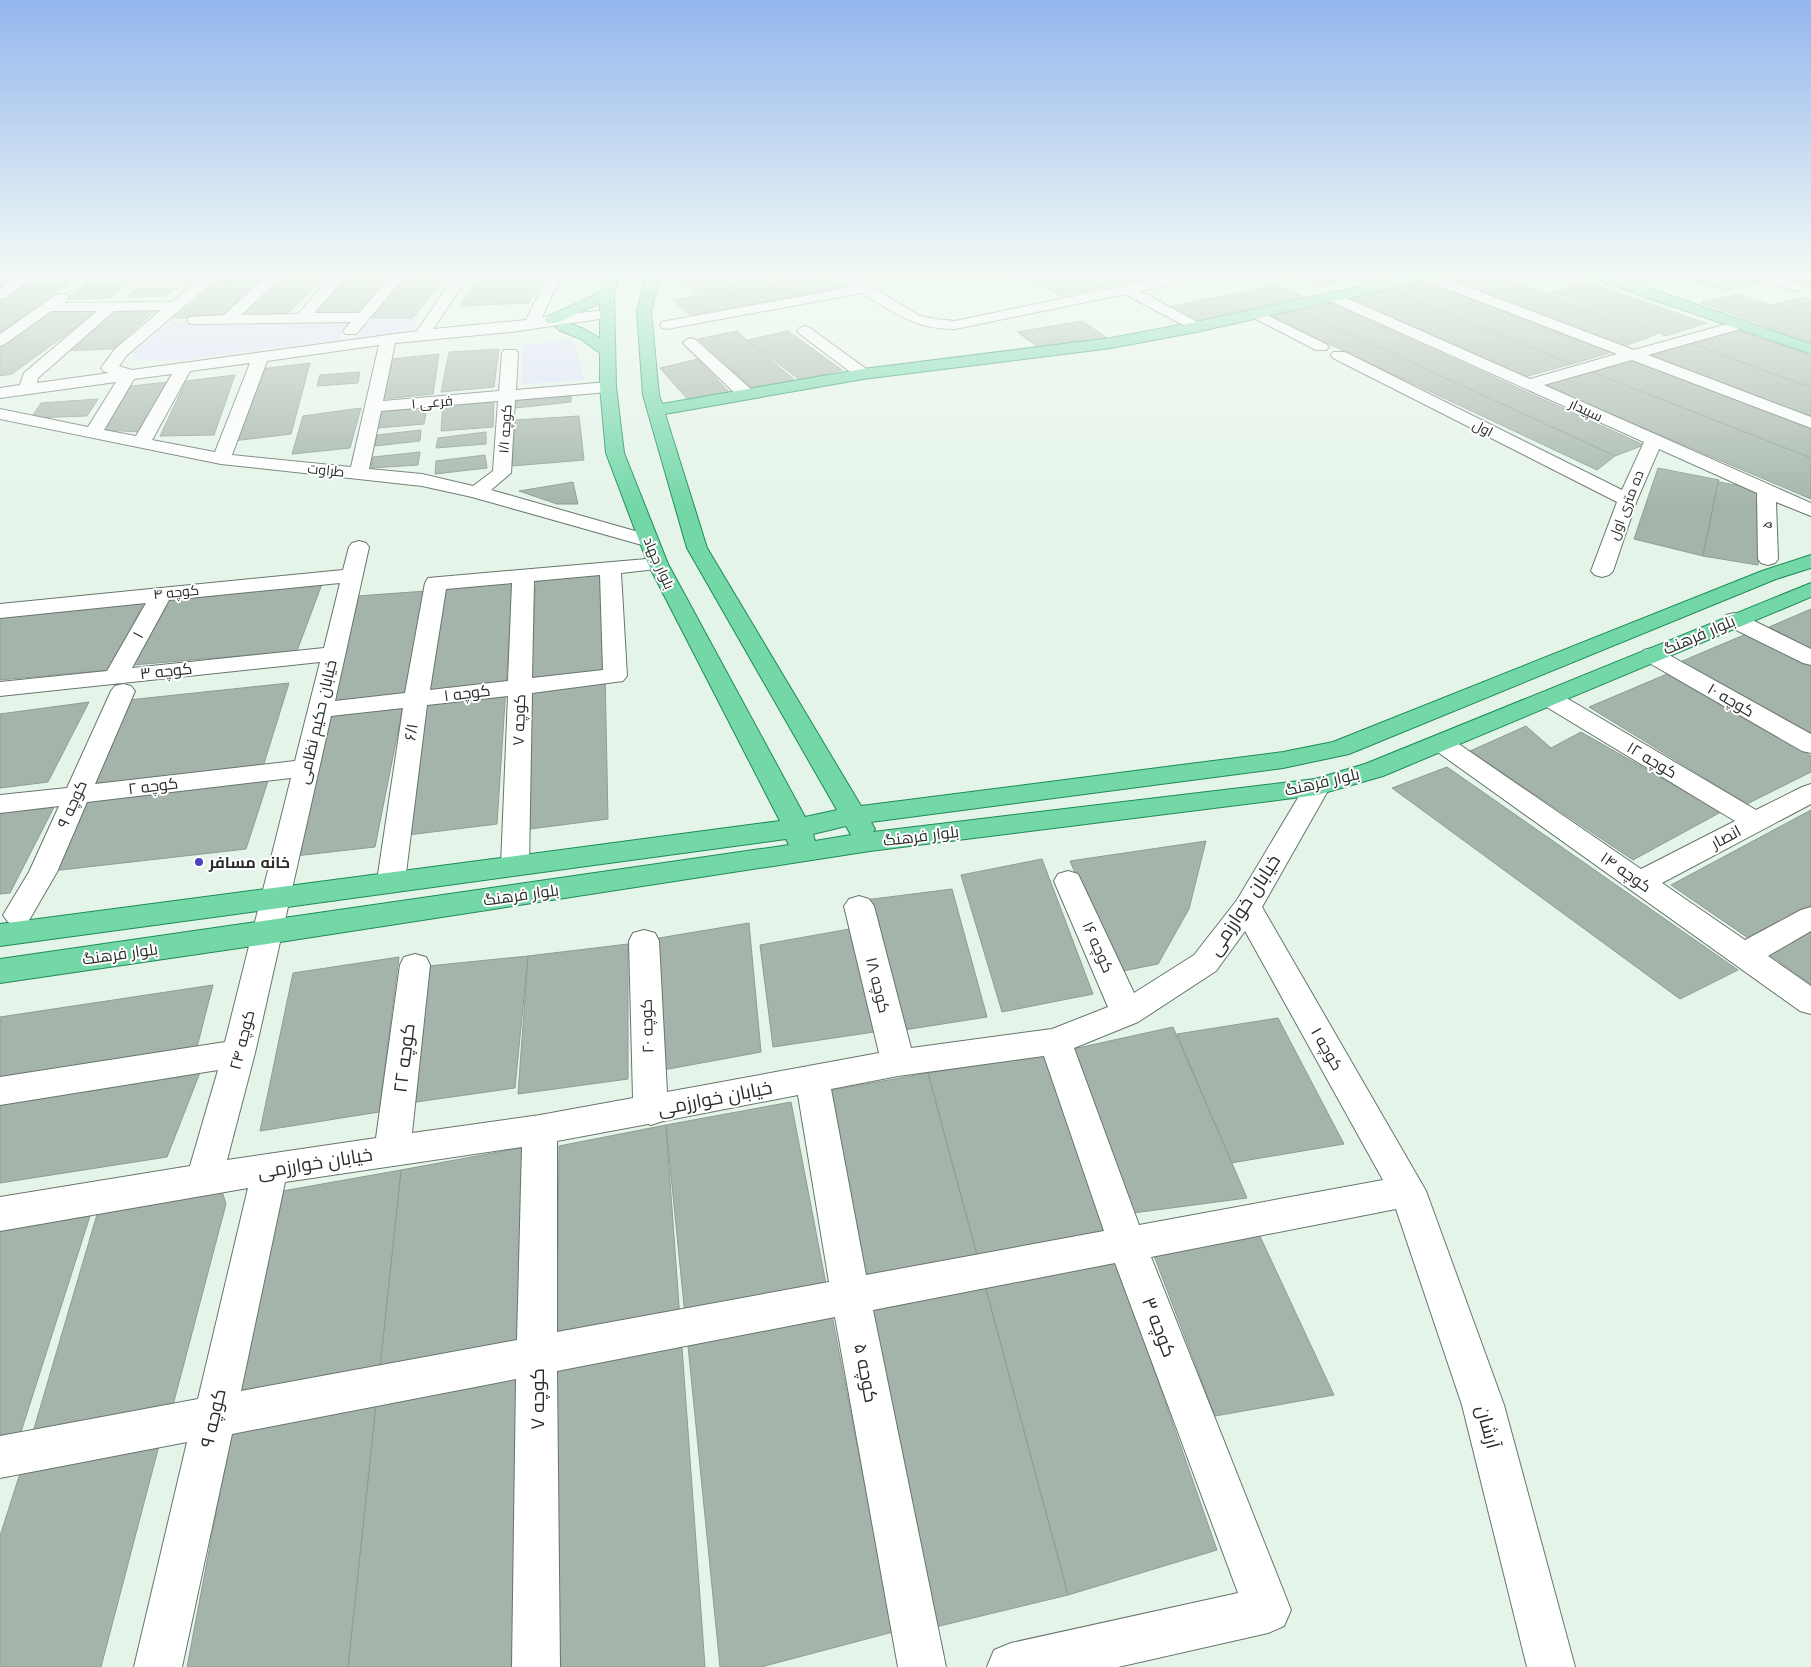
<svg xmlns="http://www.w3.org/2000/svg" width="1811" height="1667" font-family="Arial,Cairo,sans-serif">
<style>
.green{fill:#dde0fa}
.building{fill:#a5b4aa;stroke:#8e9c92}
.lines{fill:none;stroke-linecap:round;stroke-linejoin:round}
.minor-casing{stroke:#68756c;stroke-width:2}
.major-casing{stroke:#1c8b56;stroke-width:2}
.path{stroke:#9da9a1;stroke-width:2;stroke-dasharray:2 1;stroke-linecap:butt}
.minor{fill:#fff;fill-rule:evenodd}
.major{fill:#73d7a8;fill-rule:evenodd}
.poi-dot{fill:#4e43ba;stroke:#fff;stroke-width:2}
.labels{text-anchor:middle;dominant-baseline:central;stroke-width:4;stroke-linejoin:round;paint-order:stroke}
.far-street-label{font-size:14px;fill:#282e2a;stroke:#fff}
.street-label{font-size:16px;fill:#282e2a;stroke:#fff}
.poi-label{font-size:16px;font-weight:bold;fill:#282e2a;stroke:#fff;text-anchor:start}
.near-street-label{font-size:19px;fill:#282e2a;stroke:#fff}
</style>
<rect width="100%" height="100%" fill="#e5f4e9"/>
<g class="green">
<polygon points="380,318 416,318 414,328 385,336 356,339 366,321"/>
<polygon points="351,319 337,340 180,360 151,361 136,359 133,353 171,322"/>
<polygon points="573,340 584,380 522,384 523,345"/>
</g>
<g class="building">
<polygon points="26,273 0,291 0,274"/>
<polygon points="77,273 68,281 28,282 38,274"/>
<polygon points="227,273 270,273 220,317 174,318"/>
<polygon points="285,273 329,273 285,316 238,317"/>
<polygon points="349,273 392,273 357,314 309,316"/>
<polygon points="405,273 448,273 413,318 366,318"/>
<polygon points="482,273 546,273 529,303 460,306"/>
<polygon points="727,273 809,273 700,294 683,282"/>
<polygon points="1018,273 1063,273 1030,280"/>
<polygon points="1063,273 1169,273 1061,296 1030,280"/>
<polygon points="1337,273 1355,273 1375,281 1362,284 1350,279 1319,286 1306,280"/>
<polygon points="1486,273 1493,273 1657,334 1625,346 1454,281"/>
<polygon points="1608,273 1669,273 1675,275 1640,284"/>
<polygon points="1669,273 1737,273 1761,281 1724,291"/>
<polygon points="1761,273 1811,273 1811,289"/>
<polygon points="821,274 841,288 691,316 673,300"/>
<polygon points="1427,279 1616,351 1572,364 1388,290"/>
<polygon points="88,283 129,283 110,298 67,299"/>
<polygon points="1589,283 1706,323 1666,336 1551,292"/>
<polygon points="68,284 0,333 0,300 23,285"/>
<polygon points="1278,285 1309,299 1196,322 1167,307"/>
<polygon points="138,288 176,288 165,296 126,297"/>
<polygon points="1388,290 1572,364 1524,377 1346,299"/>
<polygon points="1737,294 1811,318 1811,342 1701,303"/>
<polygon points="1803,297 1811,299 1811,318 1772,305"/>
<polygon points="1328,302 1644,445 1615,456 1295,309"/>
<polygon points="102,308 12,374 0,376 0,348 53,309"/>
<polygon points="158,308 113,349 61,351 114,309"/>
<polygon points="1295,309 1615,456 1597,470 1267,315"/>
<polygon points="1082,321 1110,340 1083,345 1077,341 1038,347 1017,332"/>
<polygon points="1736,330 1811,356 1811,387 1689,343"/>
<polygon points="737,331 747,340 796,381 753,389 698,339"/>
<polygon points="788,331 842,370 800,380 747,340"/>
<polygon points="1689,343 1811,388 1811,419 1648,356"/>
<polygon points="499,349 494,387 441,392 449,352"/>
<polygon points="439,354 433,394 383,399 393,359"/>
<polygon points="698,359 730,393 689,401 660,368"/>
<polygon points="1634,359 1811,426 1811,458 1589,371"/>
<polygon points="310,363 291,434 233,441 260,369"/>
<polygon points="1589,371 1811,458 1811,499 1542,385"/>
<polygon points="360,372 358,383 317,386 320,375"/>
<polygon points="235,375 214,435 160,436 186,381"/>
<polygon points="168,382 141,432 103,430 131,386"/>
<polygon points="571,392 571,402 515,408 514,397"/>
<polygon points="494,398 493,427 441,431 443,403"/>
<polygon points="98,399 87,416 31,418 41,403"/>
<polygon points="428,404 424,424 378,428 382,409"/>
<polygon points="361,408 350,448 292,454 303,416"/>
<polygon points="579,416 584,460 512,466 515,420"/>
<polygon points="421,430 420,441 375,446 377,435"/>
<polygon points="486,432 486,444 436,448 438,438"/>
<polygon points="420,452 418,465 371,468 373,457"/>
<polygon points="485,455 487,468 435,474 436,461"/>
<polygon points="1658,468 1719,480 1703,556 1634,539"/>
<polygon points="573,482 578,504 557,504 519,491"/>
<polygon points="1718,482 1766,490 1758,565 1703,556"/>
<polygon points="603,574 608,819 522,830 536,581"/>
<polygon points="513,580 497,824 408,835 441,587"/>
<polygon points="322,584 297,651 133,665 170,598"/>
<polygon points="426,591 375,847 295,856 357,596"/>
<polygon points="145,601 109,670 0,680 0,615"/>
<polygon points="1811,609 1811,649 1769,627"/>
<polygon points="1751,632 1811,663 1811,735 1680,662"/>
<polygon points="1667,674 1811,756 1811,772 1747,804 1589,707"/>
<polygon points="289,683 262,770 86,790 128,700"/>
<polygon points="89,702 48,782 0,788 0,714"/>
<polygon points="1526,726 1551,748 1581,732 1721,812 1633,860 1470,751"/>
<polygon points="1447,767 1738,970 1680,999 1392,788"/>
<polygon points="269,778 246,849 43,872 79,799"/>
<polygon points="55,805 10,893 0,894 0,812"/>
<polygon points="1811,810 1811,906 1751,940 1671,885"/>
<polygon points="1206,841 1189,909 1158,964 1118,972 1070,861"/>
<polygon points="1042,859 1093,994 1002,1012 961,875"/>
<polygon points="952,889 987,1017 904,1030 865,900"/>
<polygon points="749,923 761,1052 663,1070 653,939"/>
<polygon points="855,928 874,1032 773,1047 760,945"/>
<polygon points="1811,929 1811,984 1768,954"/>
<polygon points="628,944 628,1079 518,1094 528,956"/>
<polygon points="528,956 515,1088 409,1103 428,966"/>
<polygon points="399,957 379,1112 260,1131 293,973"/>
<polygon points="213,985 196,1051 0,1084 0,1017"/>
<polygon points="1278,1018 1344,1144 1231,1163 1177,1034"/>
<polygon points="1173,1027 1247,1198 1133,1213 1073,1049"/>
<polygon points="1044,1055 1217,1550 1068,1595 928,1073"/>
<polygon points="201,1070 167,1157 0,1183 0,1101"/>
<polygon points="928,1073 1068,1595 915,1632 826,1091"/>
<polygon points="791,1102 893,1632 761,1667 720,1667 666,1125"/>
<polygon points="666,1125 705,1667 553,1667 559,1146"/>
<polygon points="531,1146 521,1667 348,1667 401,1170"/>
<polygon points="401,1170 348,1667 187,1667 277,1192"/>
<polygon points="221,1188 226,1204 172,1409 33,1432 98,1211"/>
<polygon points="90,1216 21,1432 0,1436 0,1230"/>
<polygon points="1258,1232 1334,1395 1215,1416 1153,1253"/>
<polygon points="161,1438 101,1667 0,1667 0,1536 23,1464"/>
</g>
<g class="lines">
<defs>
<g id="minor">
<polygon points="22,273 39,273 5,298 0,299 0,289"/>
<path d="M269 273 262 277 214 281 127 355 119 366 132 370 417 331 457 273H471L433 329 526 320 549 273H563L542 317 608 310 613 311 615 314 613 317 511 332 395 343 383 401 499 391 502 353 504 350H516L518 353 516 390 608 382 614 383 616 387 614 391 608 392 515 400 511 473 491 490 656 537 659 541 656 545 649 547 642 545 472 497 422 486 221 464 0 419V409L88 427 116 382 0 398V388L20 385 24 373 97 311H51L5 344 0 346V334L57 294H67L69 297 64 303 172 302 197 281H90L85 280 83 277 85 274ZM161 310 115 349 101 368 103 371 109 373 37 383 38 378 114 311ZM379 345 351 467 232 455 267 361ZM250 363 215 452 152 440 190 371ZM172 374 136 436 104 430 134 379ZM498 401 493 471 473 486 422 474 369 469 381 411Z"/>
<polygon points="270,273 286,273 241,315 298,314 334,273 349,273 314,313 359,313 393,273 408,273 356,334 346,334 343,331 351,322 194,324 189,323 187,320 189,317 224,315"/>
<path d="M683 273H715C708 280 686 283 676 281L674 278 676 275Z"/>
<path d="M831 273H848L920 316 935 319 955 321 1184 273H1213L1206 277 1140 291 1201 324 1204 327 1201 330 1196 332 1125 294 955 329C914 329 895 313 862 293L667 329 662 328 660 325 662 322 667 321 851 287Z"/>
<polygon points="1746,273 1768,273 1801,284 1803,287 1796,291 1748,276"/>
<polygon points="1424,274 1434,274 1634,350 1734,322 1744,322 1746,325 1744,328 1648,355 1811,417 1811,428 1632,360 1544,385 1811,503 1811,516 1776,502 1778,559 1775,563 1768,565 1761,563 1758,559 1757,493 1659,449 1637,500 1613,571 1609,575 1602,577 1595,575 1591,571 1617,502 1333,358 1331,355 1333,352 1345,352 1622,490 1644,442 1330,301 1328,298 1330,295 1340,295 1530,379 1617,354 1424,280 1422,277"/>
<polygon points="1255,309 1326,344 1329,347 1326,350 1316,350 1250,316 1248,313 1250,310"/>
<polygon points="805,326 810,328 869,371 871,374 869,377 857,377 800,334 797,331 800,328"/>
<polygon points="691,338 696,340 752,390 754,394 752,398 740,398 686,346 683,343 686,340"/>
<path d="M359 541 366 543 369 547 335 701 405 693 425 583 428 578 658 558 665 560 668 564 665 568 621 573 627 676 623 681 532 693 529 865 525 872 515 875 505 872 501 865 508 696 427 705 405 881 401 888 391 891 381 888 377 881 403 708 331 716 255 1053 227 1160 376 1138 400 965 404 957 415 954 426 957 430 965 412 1133 540 1115 633 1098 629 941 633 933 644 930 655 933 659 941 667 1092 879 1053 844 906 849 899 859 896 869 899 874 906 911 1048 1052 1029 1108 1007 1054 881 1058 874 1068 871 1078 874 1134 993 1194 955 1237 900 1308 781 1317 779 1326 781 1330 787 1262 907 1426 1191 1504 1405 1575 1667H1527L1462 1405 1396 1209 1151 1257 1291 1610 1284 1626 1268 1633 1118 1667H987L994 1650 1011 1643 1238 1593 1115 1263 873 1310 946 1667H898L835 1317 557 1371 560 1667H512L516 1379 232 1434 182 1667H134L187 1442 0 1478V1436L198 1399 248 1188 0 1231V1197L190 1166 218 1070 0 1105V1077L225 1042 291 778 87 802 57 872 28 922 18 926 8 922 3 915 29 872 59 806 0 813V795L67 788 111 691 115 686 123 684 131 686 135 691 95 784 295 761 320 662 0 696V682L107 671 146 603 0 618V604L343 570 349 547 352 543ZM600 575 603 670 532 678 534 581ZM340 583 324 648 132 668 169 600ZM512 583 508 681 430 690 446 589ZM1245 931 1383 1180 1139 1225 1074 1048 1138 1022 1216 971ZM1044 1056 1104 1231 866 1275 831 1089 898 1076ZM798 1095 829 1282 557 1332V1141L648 1124 651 1125 663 1121ZM522 1147 517 1340 241 1391 285 1182Z"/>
<polygon points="1734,613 1742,615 1811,649 1811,665 1803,663 1726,625 1723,620 1726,615"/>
<polygon points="1652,648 1660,650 1811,734 1811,753 1802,751 1644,660 1640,655 1644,650"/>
<polygon points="1549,691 1558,693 1756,810 1802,787 1811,784 1811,804 1662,883 1745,940 1801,910 1811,907 1811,931 1768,956 1811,986 1811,1014 1800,1011 1432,748 1428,743 1432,738 1441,735 1450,738 1641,869 1735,821 1540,703 1537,698 1540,693"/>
</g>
<g id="major">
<path d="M606 273H620L614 294 616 387 624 453 668 564 805 817 837 810 687 548 643 395 637 312 646 273H660L651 312 659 395 662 404 863 369 1111 338 1196 322 1422 273H1450L1443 277 1196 332 1111 348 863 379 665 414 707 548 861 806 1283 752 1333 742 1762 571 1811 555V568L1776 579 1349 754 1283 768 871 822 875 829 873 832 1315 779 1365 764 1811 583V597L1383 776 1317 795 870 851 267 944 0 983V959L789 845 786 839 0 946V924L780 821 648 564 606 453 600 387V353L581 339 559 330 556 327 559 324C572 321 589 331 600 339V303L557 323H547L545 320 547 317 601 292ZM846 826 851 835 815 841 813 834Z"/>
<polygon points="1583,273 1605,273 1811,344 1811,354 1585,276"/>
</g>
</defs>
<use href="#minor" class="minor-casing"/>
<use href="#major" class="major-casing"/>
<polyline class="path" points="54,274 72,275"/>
<use href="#minor" class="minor"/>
<use href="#major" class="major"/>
</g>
<linearGradient id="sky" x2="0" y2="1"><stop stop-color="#93b6ee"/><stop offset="0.54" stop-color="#f3faf5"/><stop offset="1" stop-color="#f3faf5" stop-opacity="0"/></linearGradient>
<rect width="1811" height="507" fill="url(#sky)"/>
<circle class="poi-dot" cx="199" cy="862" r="5"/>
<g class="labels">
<g class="far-street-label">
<text transform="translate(432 402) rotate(-5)">فرعی ۱</text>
<text transform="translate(1586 410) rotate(25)">سپیدار</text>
<text transform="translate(1483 428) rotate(27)">اول</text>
<text transform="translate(505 429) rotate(-86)">کوچه ۱/۱</text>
<text transform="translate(326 470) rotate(6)">طراوت</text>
<text transform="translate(1626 505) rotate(-69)">ده متری اول</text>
<text transform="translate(1767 525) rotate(-91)">۵</text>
<text transform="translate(659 563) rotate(66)">بلوار جهاد</text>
<text transform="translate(176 592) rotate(-6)">کوچه ۴</text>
</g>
<g class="street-label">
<text transform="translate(138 635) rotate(-61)">۱</text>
<text transform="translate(1699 635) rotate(-23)">بلوار فرهنگ</text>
<text transform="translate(166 671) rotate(-6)">کوچه ۳</text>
<text transform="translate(467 693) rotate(-7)">کوچه ۱</text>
<text transform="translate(1731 700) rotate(30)">کوچه ۱۰</text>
<text transform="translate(519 720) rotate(-88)">کوچه ۷</text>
<text transform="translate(317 722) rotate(-77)">خیابان حکیم نظامی</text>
<text transform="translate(411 732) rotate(-82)">۶/۱</text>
<text transform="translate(1652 760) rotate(31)">کوچه ۱۲</text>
<text transform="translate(1322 782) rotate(-13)">بلوار فرهنگ</text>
<text transform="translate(153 786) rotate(-7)">کوچه ۲</text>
<text transform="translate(72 804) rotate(-66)">کوچه ۹</text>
<text transform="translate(921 836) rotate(-7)">بلوار فرهنگ</text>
<text transform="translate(1726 837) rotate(-28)">انصار</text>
<text transform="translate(1626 872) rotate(35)">کوچه ۱۴</text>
<text transform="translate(521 895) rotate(-8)">بلوار فرهنگ</text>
<text transform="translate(1098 947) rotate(66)">کوچه ۱۶</text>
<text transform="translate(120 954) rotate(-8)">بلوار فرهنگ</text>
<text transform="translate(878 985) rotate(76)">کوچه ۱۸</text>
<text transform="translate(647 1026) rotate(-92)">کوچه ۲۰</text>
<text transform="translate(242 1040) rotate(-76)">کوچه ۲۴</text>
<text transform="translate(1327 1049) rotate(60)">کوچه ۱</text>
</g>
<g class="poi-label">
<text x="209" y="862">خانه مسافر</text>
</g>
<g class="near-street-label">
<text transform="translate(1244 905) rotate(-57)">خیابان خوارزمی</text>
<text transform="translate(404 1058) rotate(-83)">کوچه ۲۲</text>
<text transform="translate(715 1098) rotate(-11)">خیابان خوارزمی</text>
<text transform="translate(315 1163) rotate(-9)">خیابان خوارزمی</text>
<text transform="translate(1159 1327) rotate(69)">کوچه ۳</text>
<text transform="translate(866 1373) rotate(79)">کوچه ۵</text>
<text transform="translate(537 1399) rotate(-90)">کوچه ۷</text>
<text transform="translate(213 1418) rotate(-77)">کوچه ۹</text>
<text transform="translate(1488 1427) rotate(75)">آرشان</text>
</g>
</g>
</svg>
